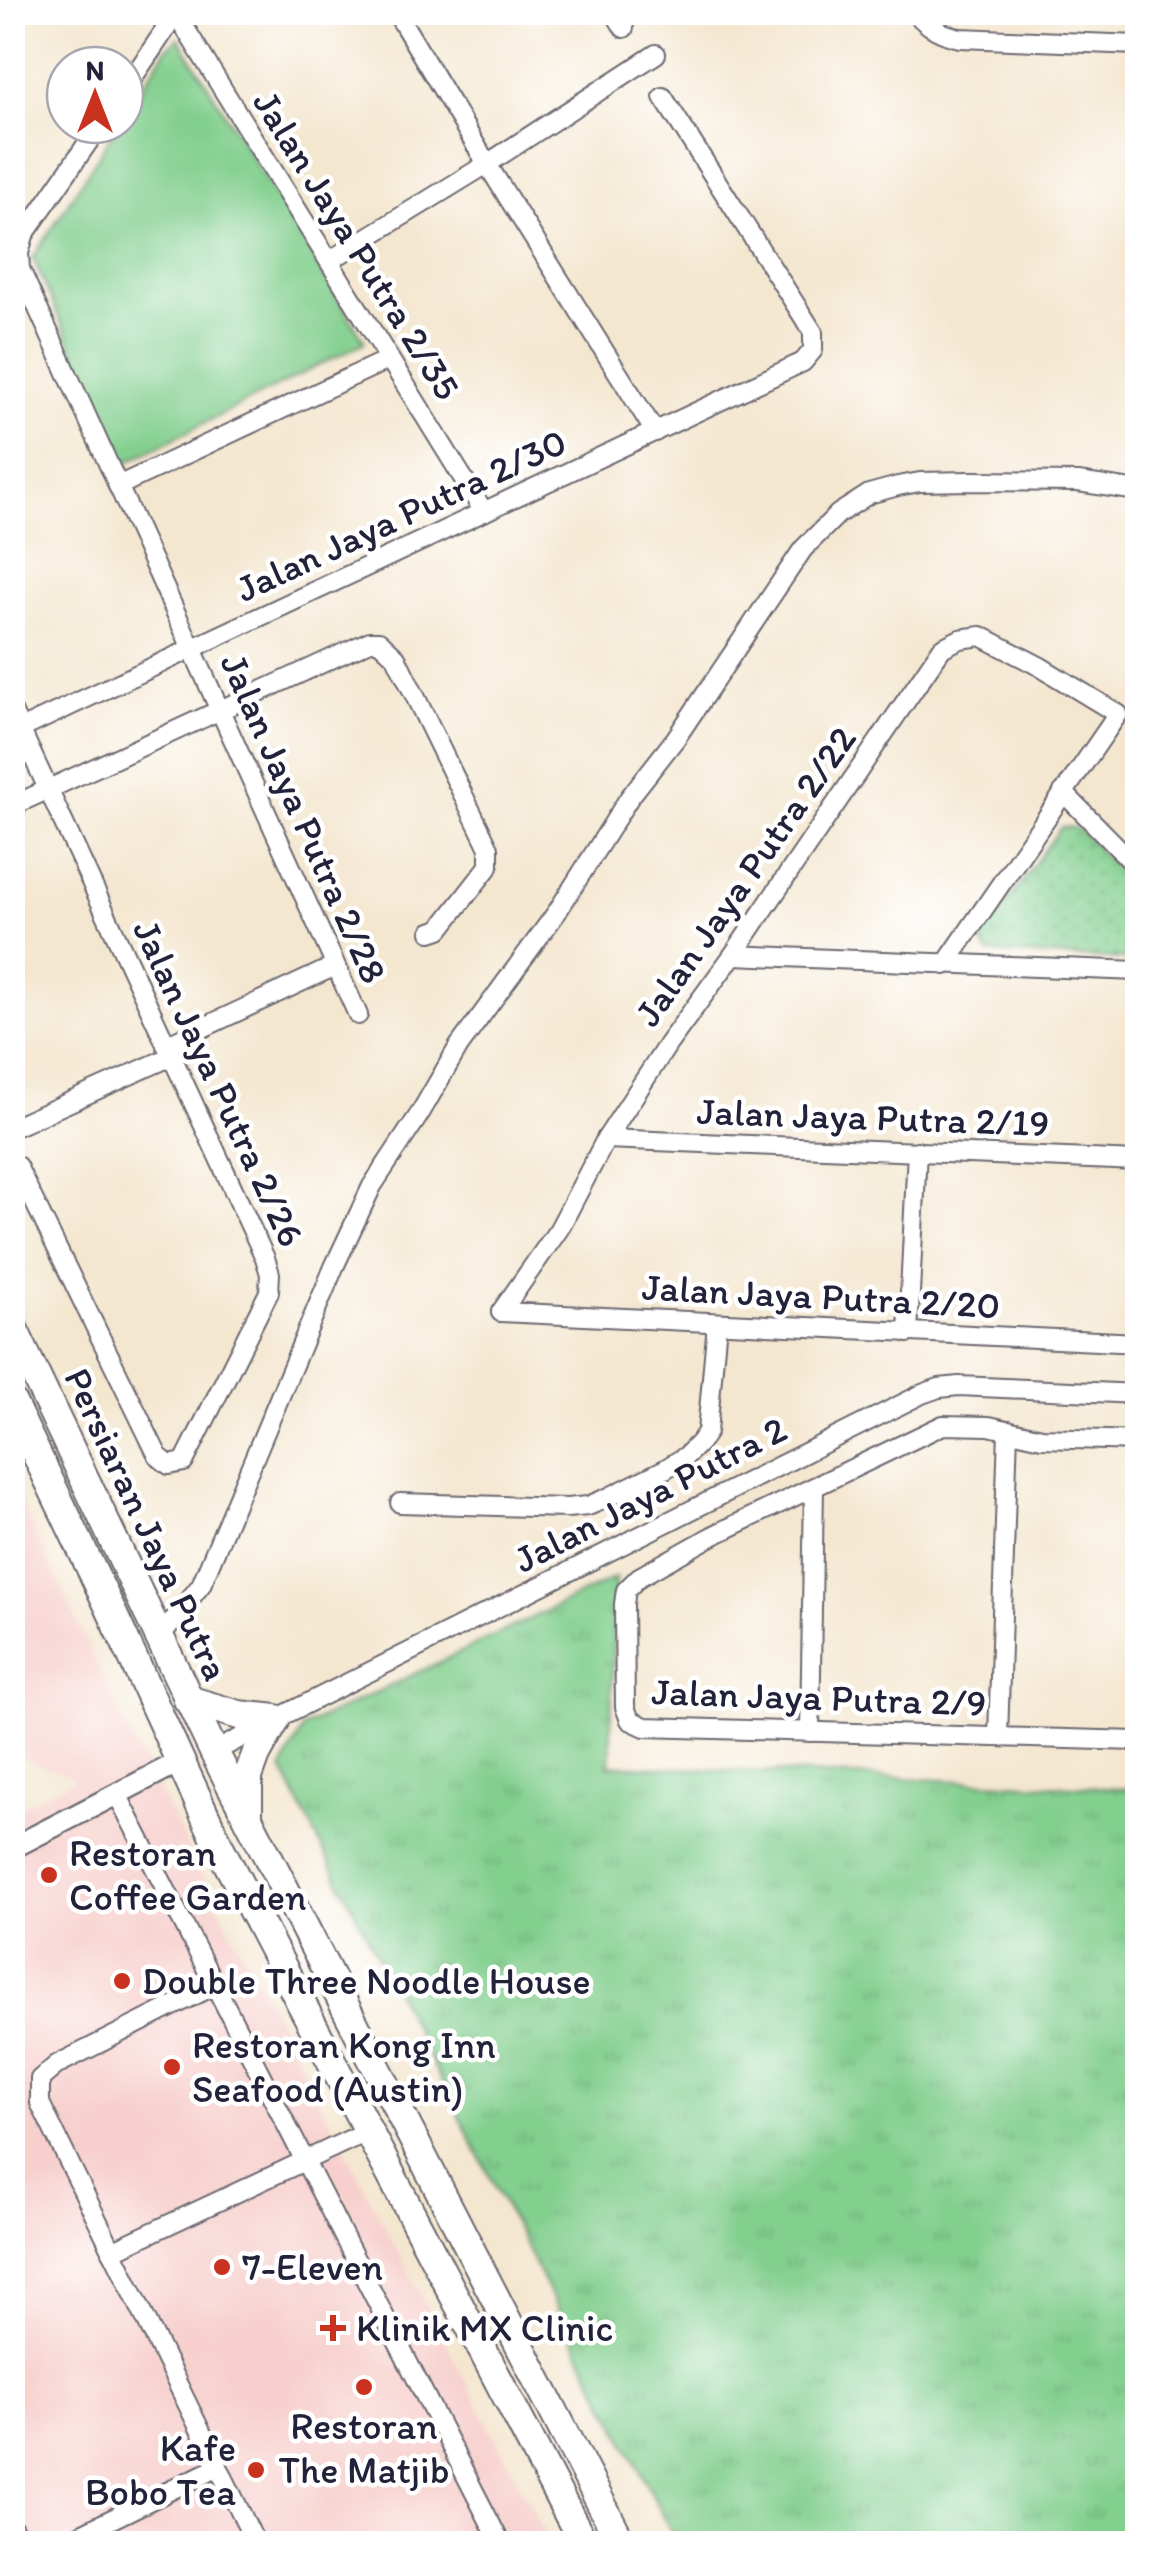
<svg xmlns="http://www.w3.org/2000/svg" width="1150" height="2556" font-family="Itim,sans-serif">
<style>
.built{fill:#f7d0cd}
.grass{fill:url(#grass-tufts);stroke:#527864;stroke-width:2.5}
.park{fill:url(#park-dots);stroke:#527864;stroke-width:2.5}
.pitch{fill:#82cf8e;stroke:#527864;stroke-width:2.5}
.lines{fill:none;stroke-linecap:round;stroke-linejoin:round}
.minor-casing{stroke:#6c676f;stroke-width:22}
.tertiary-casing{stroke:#6c676f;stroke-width:25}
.primary-casing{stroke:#6c676f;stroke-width:32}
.minor{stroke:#fff;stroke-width:18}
.tertiary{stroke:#fff;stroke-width:20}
.primary{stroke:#fff;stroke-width:28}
.poi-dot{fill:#c8321e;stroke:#fff;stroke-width:4}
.labels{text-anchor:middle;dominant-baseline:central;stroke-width:9;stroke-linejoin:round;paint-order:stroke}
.street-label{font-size:38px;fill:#22223b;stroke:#fff}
.poi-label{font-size:38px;fill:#22223b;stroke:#fff;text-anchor:start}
</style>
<defs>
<pattern id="grass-tufts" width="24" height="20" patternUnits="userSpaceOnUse" patternTransform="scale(2.5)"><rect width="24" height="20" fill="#82cf8e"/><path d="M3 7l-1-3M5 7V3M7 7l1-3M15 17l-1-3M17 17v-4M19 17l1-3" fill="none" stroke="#70b17b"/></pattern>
<pattern id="park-dots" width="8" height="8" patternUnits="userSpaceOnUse" patternTransform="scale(2.5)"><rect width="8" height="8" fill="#82cf8e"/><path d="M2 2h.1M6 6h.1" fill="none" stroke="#70b17b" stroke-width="1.8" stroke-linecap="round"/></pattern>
</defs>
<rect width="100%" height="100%" fill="#fff"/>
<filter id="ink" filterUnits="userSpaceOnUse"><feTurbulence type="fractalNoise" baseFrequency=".01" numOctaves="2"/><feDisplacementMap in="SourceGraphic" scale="20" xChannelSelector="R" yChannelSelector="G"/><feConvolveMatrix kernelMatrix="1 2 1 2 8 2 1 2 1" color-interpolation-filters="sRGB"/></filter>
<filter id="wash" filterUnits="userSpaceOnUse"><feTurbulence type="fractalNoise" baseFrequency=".0048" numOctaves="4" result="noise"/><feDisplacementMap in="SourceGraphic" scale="40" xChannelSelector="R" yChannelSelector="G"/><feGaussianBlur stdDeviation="2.25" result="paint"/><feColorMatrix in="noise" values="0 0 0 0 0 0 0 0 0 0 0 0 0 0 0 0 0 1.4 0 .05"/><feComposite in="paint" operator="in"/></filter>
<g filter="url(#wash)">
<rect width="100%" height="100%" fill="#f4e7d0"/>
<polygon class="built" points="13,1485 136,1748 550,2543 13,2543 13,1811 76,1778 14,1756 13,1753"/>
<polygon class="grass" points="615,1578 610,1765 1137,1789 1137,2543 677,2543 282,1769 304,1727"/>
<polygon class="park" points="1061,827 1077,828 1137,890 1137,960 989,953 982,945 981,939"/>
<polygon class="pitch" points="179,38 365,342 123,464 33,258 118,125 125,125 125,114 167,48"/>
</g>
<g filter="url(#ink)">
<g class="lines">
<defs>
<g id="minor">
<polyline points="175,12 484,512"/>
<polyline points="396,12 487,164 655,432"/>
<polyline points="614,12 624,28"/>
<path d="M915 12C928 27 941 34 960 38L1138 45"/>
<polyline points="125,89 176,14"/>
<polyline points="100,125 24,235 19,253 20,269 358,1015"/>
<polyline points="329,261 487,164 656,54"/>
<polyline points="118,486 389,359"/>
<polyline points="12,711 265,1258 270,1274 269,1292 184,1462 169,1465 158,1456 17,1166"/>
<polyline points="12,733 803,362 813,350 813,332 663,97"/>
<polyline points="1063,792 1138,868"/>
<polyline points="12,806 370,641 379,641 396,657 489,848 489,866 440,929 431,932"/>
<polyline points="733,955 1138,971"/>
<polyline points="166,1045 335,966"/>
<polyline points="12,1128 172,1056"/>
<polyline points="606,1139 1138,1161"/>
<polyline points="501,1312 559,1229 606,1139 668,1044 733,955 942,648 960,639 981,636 1039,666 1118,714 945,965"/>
<polyline points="501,1312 1138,1343"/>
<polyline points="908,1333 917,1151"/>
<polyline points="1138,1441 1042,1438 989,1426 943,1425 712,1536 639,1577 626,1590 624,1604 625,1707 630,1720 645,1727 1138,1741"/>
<polyline points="400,1503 567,1508 588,1506 607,1498 665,1469 686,1456 700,1442 707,1432 717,1323"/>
<polyline points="159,1638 201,1585 334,1267 372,1186 419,1115 459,1046 557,912 629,798 676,738 803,549 838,514 869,494 898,486 920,482 970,481 1078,482 1138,491"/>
<polyline points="810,1732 814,1487"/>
<polyline points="998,1737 1008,1430"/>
<polyline points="214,1752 276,1719 922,1394 939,1388 959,1386 1138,1394"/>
<polyline points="117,1794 501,2544"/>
<polyline points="215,1985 58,2064 40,2079 40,2103 256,2544"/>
<polyline points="112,2251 368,2131"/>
<polyline points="12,2527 21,2544"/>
<polyline points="61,2544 218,2467"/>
</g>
<polyline id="tertiary" points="12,1848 181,1761"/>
<g id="primary">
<polyline points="12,1326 214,1752 622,2544"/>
<polyline points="12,1403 108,1604 220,1848 584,2544"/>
<polyline points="188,1700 239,1715 276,1719 256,1755 248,1777 248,1813"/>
</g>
</defs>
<use href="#minor" class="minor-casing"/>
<use href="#tertiary" class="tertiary-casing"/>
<use href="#primary" class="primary-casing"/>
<use href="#minor" class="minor"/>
<use href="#tertiary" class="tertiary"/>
<use href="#primary" class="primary"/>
</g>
</g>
<g class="poi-dot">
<circle cx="49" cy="1875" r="10"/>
<circle cx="122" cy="1981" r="10"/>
<circle cx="172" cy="2067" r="10"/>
<circle cx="222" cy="2267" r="10"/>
<path d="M328 2313h10v10h10v10h-10v10h-10v-10h-10v-10h10z"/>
<circle cx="364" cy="2387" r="10"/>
<circle cx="256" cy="2470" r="10"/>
</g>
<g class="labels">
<g class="street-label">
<text transform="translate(357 245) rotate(58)">Jalan Jaya Putra 2/35</text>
<text transform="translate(401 515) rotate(-25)">Jalan Jaya Putra 2/30</text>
<text transform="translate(304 818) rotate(66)">Jalan Jaya Putra 2/28</text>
<text transform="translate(745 876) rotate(-55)">Jalan Jaya Putra 2/22</text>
<text transform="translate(219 1083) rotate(65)">Jalan Jaya Putra 2/26</text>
<text transform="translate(873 1117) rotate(2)">Jalan Jaya Putra 2/19</text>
<text transform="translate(821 1296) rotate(3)">Jalan Jaya Putra 2/20</text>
<text transform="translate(650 1494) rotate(-27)">Jalan Jaya Putra 2</text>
<text transform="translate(147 1524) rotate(65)">Persiaran Jaya Putra</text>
<text transform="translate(819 1697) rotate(2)">Jalan Jaya Putra 2/9</text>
</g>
<g class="poi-label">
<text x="69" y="1853">Restoran<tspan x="69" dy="44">Coffee Garden</tspan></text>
<text x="142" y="1981">Double Three Noodle House</text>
<text x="192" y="2045">Restoran Kong Inn<tspan x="192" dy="44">Seafood (Austin)</tspan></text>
<text x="242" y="2267">7-Eleven</text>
<text x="356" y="2328">Klinik MX Clinic</text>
<text x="364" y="2426" text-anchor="middle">Restoran<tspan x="364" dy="44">The Matjib</tspan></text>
<text x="236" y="2448" text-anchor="end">Kafe<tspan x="236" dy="44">Bobo Tea</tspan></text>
</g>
</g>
<rect width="1150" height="2556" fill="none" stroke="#fff" stroke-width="50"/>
<g transform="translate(95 95)"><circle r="48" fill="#ffffff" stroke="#a7a7b1" stroke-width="2.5"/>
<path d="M0-8L18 38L0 25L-18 38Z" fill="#c8321e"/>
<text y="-15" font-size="28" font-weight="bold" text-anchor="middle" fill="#22223b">N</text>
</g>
</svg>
